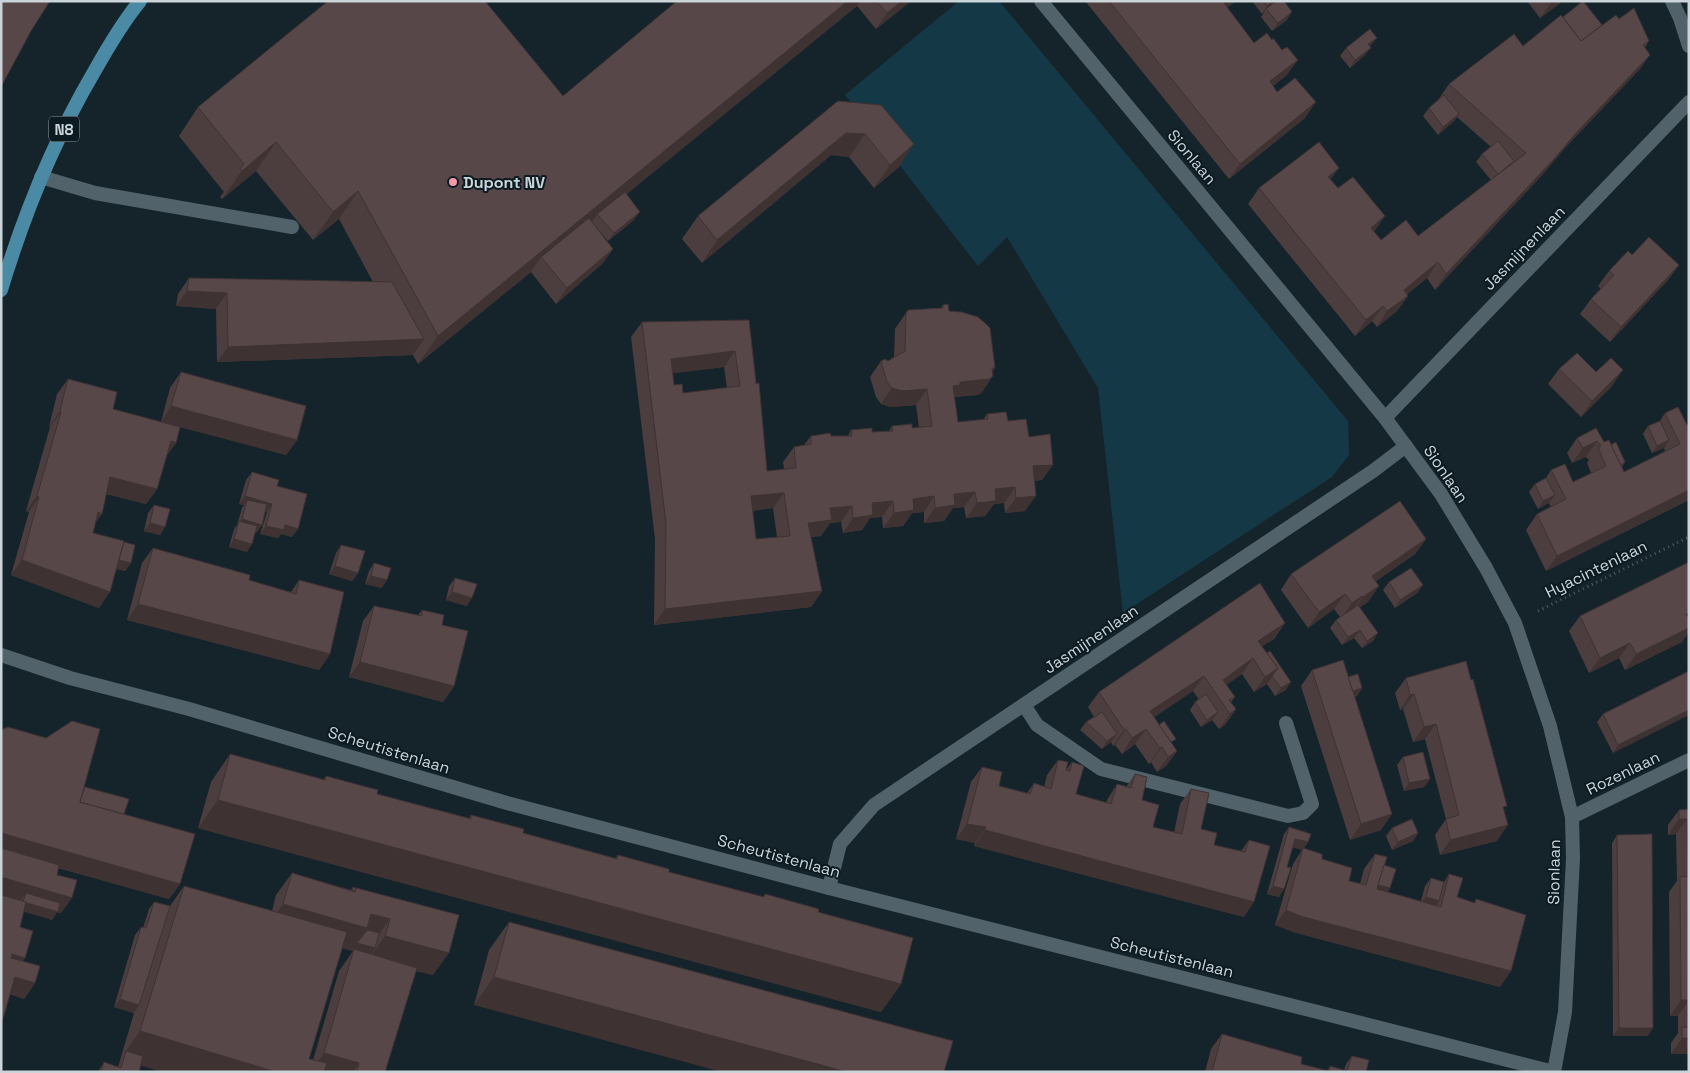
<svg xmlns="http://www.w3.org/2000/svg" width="1690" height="1073" font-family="'Space Grotesk',sans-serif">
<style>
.green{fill:#153846}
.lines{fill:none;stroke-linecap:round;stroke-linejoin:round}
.path{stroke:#505d64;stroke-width:3;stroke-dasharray:1 4;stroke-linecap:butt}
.service{stroke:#51626a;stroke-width:14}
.minor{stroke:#51626a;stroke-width:14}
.primary{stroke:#4b8aa4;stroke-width:14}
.wall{fill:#4c3d3f;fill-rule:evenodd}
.shaded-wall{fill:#3e3233}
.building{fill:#584749;stroke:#3e3233;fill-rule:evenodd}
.poi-dot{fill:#f39aa9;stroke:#0c1b21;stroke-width:2}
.labels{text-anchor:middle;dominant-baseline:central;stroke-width:4;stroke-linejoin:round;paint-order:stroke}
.shield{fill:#0c1b21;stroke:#929ca2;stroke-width:1}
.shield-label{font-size:15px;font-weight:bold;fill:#cbd4d9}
.street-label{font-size:16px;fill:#cbd4d9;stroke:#0c1b21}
.poi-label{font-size:16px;font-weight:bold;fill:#cbd4d9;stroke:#0c1b21;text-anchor:start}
</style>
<rect width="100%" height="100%" fill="#15242b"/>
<polygon class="green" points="959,1 999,1 1348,421 1349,455 1332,477 1123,613 1098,388 1007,237 978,266 845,95"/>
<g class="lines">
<polyline class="path" points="1538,611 1689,537"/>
<g class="service">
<polyline points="41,177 95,193 292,227"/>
<polyline points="1024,705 1037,725 1101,769 1288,816 1303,813 1312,804 1286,723"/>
</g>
<g class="minor">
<polyline points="1041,1 1385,418 1441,494 1486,568 1515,623 1550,726 1572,817 1573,859 1565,1012 1554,1072"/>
<polyline points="1672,1 1680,18 1689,46"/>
<polyline points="1385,418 1689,102"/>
<polyline points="1,655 70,678 189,709 507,803 829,888 1554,1072"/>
<polyline points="1572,817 1689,760"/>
<polyline points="829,888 840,844 874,805 1373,471 1406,446"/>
</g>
<path class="primary" d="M1 290C24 214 54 140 94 72 108 47 122 23 140 1"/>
</g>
<g class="wall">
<polygon points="677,1 911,1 876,29 857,6 626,194 634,220 608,241 593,224 613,249 602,264 556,304 531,272 418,364 413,355 217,362 216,309 176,306 178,294 189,278 373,282 339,219 313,240 256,171 222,199 220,197 224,192 179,136 198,107 563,96"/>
<polygon points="1085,1 1236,1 1227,8 1254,43 1287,75 1273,86 1277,92 1305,118 1229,179"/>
<polygon points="1252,1 1284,1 1287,20 1272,31 1261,17 1265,11 1262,14"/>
<polygon points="1527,1 1563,1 1540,18"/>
<polygon points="1563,17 1602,25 1619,19 1649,41 1645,47 1650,55 1639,70 1565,148 1543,174 1435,290 1427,278 1407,294 1408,296 1397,311 1377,327 1372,321 1355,336 1248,204 1259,188 1331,180 1381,240 1418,236 1491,180 1476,162 1482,154 1491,147 1457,117 1454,121 1438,135 1423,116 1429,108 1438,100 1449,84 1523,46"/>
<polygon points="1371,45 1365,55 1350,68 1340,56 1346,48"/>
<polygon points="838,101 899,167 874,188 849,157 831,155 702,263 682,239 698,216"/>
<polygon points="1632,255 1679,265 1668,280 1610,342 1580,314 1591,299 1601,289 1598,286 1609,271"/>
<path d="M943 305 949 311 993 372 982 392 978 395 954 397 958 422 983 420 987 414 1008 421 1029 437 1042 480 1034 481 1025 511 1005 513 1004 503 994 504 985 516 966 518 964 507 953 508 944 521 924 523V512L912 513 903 526 883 528 882 517 870 518 862 530 843 533 841 522 830 523 821 536 811 537 822 591 811 607 654 625 655 539 631 337 642 322 749 320 767 471 784 469 783 462 794 447 804 445 811 436H848L851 430 872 432 889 431 892 426 912 428H919L916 405 891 407 881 404 876 397 870 377 881 361H888L894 357 895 329 908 310 941 308ZM724 367 727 388 683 393 674 385 673 373ZM773 508 777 537 756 539 752 511Z"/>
<polygon points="1559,369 1596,372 1612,386 1581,417 1548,384"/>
<polygon points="181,372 297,440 286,455 180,427 176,443 166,456 157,489 146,504 106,494 102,514 95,523 93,533 124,542 131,563 125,571 116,569 99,608 11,575 29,512 26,511 50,427 49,427 57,394 68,379 113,409 161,422 170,388"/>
<polygon points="1665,413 1687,425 1689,424 1689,500 1546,571 1526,530 1537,514 1551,507 1549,503 1538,509 1529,492 1535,484 1546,478 1551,470 1573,482 1591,473 1587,463 1589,460 1586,457 1572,463 1567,453 1577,438 1604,442 1611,445 1625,462 1622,467 1624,472 1665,451 1664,448 1652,453 1643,434 1648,426 1660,421"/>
<polygon points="252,472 277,486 292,537 281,534 278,538 260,534 267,512 265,512 262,525 256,533 255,532 247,552 229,547 234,529 237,525 242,508 244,505 239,504 246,480"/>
<polygon points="154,505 165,527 160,535 144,531 148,513"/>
<polygon points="1426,539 1415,554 1376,581 1368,602 1360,607 1373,641 1362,648 1354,638 1342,645 1330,628 1336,620 1340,617 1334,609 1308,628 1281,590 1291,574"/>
<polygon points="341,545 358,573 352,581 329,574 336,553"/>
<polygon points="153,548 249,580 291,592 299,580 330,654 319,670 127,620 142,563"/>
<polygon points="374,563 382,588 365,584 369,571"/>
<polygon points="455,578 467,606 446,600 449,586"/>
<polygon points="1389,582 1423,585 1417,593 1395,608 1383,590"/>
<polygon points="374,606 418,615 422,610 442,625 454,686 443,702 349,677 363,621"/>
<polygon points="1580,616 1682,642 1625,670 1619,658 1589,673 1569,631"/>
<polygon points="1285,623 1274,639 1262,646 1286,690 1275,696 1267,684 1254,692 1242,674 1226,685 1235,697 1231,702 1236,709 1225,725 1219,729 1212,720 1201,727 1190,710 1195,702 1199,700 1193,691 1154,717 1177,751 1166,766 1157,772 1151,762 1149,764 1135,744 1122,754 1115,745 1113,746 1111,742 1102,749 1080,730 1086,722 1094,717 1088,707 1099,692"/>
<polygon points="1312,670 1362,688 1357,696 1354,697 1381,830 1350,840 1301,686"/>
<polygon points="1689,671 1613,753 1597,722 1603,714"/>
<polygon points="1406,678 1504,810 1497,841 1440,855 1435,835 1446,819 1425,739 1413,742 1403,709 1400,710 1395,693"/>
<polygon points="1,730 124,814 180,884 169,899 58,868 57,875 61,913 57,912 52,920 24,911 20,927 25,958 23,961 35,983 24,999 10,994 1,1023"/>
<polygon points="230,754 323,780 326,776 377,794 469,818 471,815 523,833 615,858 618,855 669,872 763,897 765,894 818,912 901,984 881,1012 198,828 211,782"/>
<polygon points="1403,757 1430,779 1424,787 1404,791 1397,765"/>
<polygon points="1058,760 1066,770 1072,762 1076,794 1106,803 1107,800 1117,784 1126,787 1135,774 1142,800 1153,827 1174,833 1180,804 1191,789 1201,829 1214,845 1241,851 1249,840 1244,917 974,846 975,843 956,839 971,782 982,767 999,786 1027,793 1034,783 1044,787 1047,775"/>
<polygon points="1689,809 1689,1054 1671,1054 1671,1043 1678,1033 1678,1016 1670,1016 1669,892 1677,881 1676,834 1668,835 1668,825 1679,810"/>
<polygon points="1289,827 1308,842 1304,848 1322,859 1349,881 1360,884 1364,869 1375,854 1384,865 1390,888 1388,892 1421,901 1425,886 1431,878 1444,882 1449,874 1457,897 1474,903 1476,899 1500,987 1293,932 1275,925 1293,864 1302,850 1292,847 1279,897 1267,894 1284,834"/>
<polygon points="1392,828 1418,833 1413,841 1392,850 1386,836"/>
<polygon points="1617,835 1648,1036 1613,1036 1612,843"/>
<path d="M292 873 351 890 353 887 459 915 433 975 416 971 385 1072H162L141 1065 139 1072H98L104 1062 118 1067 134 1013 114 1007 135 935 141 927 143 928 149 909 154 902 170 906 184 886 272 911 276 895ZM342 948 353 951 339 971 313 1060 309 1059Z"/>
<polygon points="509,922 953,1041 474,1005 489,950"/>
<polygon points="1222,1034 1301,1064 1327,1071 1330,1066 1344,1070 1346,1064 1352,1056 1366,1072 1205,1072 1211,1049"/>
</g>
<g class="shaded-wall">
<polygon points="848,1 860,1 857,6 599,217 597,214 592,222 541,257 531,272 418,364 438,336"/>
<polygon points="902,1 911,1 876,29 887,13"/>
<polygon points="1226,1 1236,1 1213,18 1224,3"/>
<polygon points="1273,1 1277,1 1266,9 1262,14 1267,6"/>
<polygon points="1553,1 1563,1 1540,18 1551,3"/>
<polygon points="1292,12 1287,20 1272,31 1278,23"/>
<polygon points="1377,38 1371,45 1363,52 1368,44"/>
<polygon points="1371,48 1365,55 1350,68 1355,60"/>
<polygon points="1650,55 1639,70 1565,148 1543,174 1435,290 1446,274 1576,133"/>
<polygon points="1298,60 1287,75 1259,96 1270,81"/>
<polygon points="1316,102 1305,118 1229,179 1240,164"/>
<polygon points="1459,114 1454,121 1438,135 1443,127"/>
<polygon points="846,133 865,134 849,157 831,155 702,263 717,240"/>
<polygon points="276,142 256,171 222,199 242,171"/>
<polygon points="914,144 899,167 874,188 890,165"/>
<polygon points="1339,168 1328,183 1328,177"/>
<polygon points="358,191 339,219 313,240 333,212"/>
<polygon points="640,212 634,220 608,241 614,233"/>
<polygon points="1385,216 1374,232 1371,228"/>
<polygon points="613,249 602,264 556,304 567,288"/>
<polygon points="1438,262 1427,278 1393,306 1404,290"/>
<polygon points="1679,265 1668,280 1610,342 1621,327"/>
<polygon points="187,291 227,293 216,309 176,306"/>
<polygon points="1408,296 1397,311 1377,327 1387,311"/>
<polygon points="1383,306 1372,321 1355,336 1366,320"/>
<polygon points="424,339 413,355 217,362 228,347"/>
<polygon points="735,351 724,367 660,375 671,359"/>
<polygon points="992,368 995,368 987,379 993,376 982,392 978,395 952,397 953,386 960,382"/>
<polygon points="1623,370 1612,386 1581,417 1592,401"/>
<polygon points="892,388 927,389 916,405 891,407 881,404"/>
<polygon points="171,406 297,440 286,455 161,422"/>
<polygon points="60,411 61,412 50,427 49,427"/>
<polygon points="1669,440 1664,448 1652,453 1657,446"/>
<polygon points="171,441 176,443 165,458"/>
<polygon points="1597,441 1586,457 1572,463 1583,448"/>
<polygon points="1053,465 1042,480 1022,482 1033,466"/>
<polygon points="110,477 157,489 146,504 99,492"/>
<polygon points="1015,487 1004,503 994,504 985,516 966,518 977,503 995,489"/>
<polygon points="1689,490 1689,500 1546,571 1557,556"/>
<polygon points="975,492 964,507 953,508 944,521 924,523 935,508 954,494"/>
<polygon points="784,493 773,508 740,512 751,496"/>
<polygon points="1555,495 1549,503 1538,509 1543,501"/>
<polygon points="37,496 39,497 29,512 26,511"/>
<polygon points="245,496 272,504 267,512 246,506 247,500 244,505 239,504"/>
<polygon points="934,496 924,512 912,513 903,526 883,528 894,513 913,499"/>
<polygon points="1036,496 1025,511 1005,513 1016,498"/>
<polygon points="893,501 882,517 870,518 862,530 843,533 853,518 872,503"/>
<polygon points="852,506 841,522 830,523 821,536 797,538 808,523 830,508"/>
<polygon points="98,512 102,514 91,529"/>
<polygon points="242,519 262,525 256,533 238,528 239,523"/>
<polygon points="150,523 165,527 160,535 144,531"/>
<polygon points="285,525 298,529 292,537 281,534 278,538 260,534 266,526"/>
<polygon points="234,539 252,544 247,552 229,547"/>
<polygon points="1426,539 1415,554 1361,591 1372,576"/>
<polygon points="116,559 131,563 125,571 110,567"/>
<polygon points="22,560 110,592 99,608 11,575"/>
<polygon points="335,566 358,573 352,581 329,574"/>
<polygon points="371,576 387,580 382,588 365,584"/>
<polygon points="1423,585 1417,593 1395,608 1400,600"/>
<polygon points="1379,586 1368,602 1352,612 1363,597"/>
<polygon points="822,591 811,607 654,625 665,609"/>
<polygon points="452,592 472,598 467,606 446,600"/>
<polygon points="1345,594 1334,609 1308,628 1319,612"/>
<polygon points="1362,596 1352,611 1341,619 1352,603"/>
<polygon points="138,604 330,654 319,670 127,620"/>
<polygon points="1285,623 1274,639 1247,656 1258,641"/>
<polygon points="1689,628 1689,632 1682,642 1625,670 1636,654"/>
<polygon points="1360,630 1354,638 1342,645 1348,637"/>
<polygon points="1378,633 1373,641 1362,648 1367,641"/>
<polygon points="1630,643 1619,658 1589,673 1600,658"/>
<polygon points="1253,658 1242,674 1215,693 1223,680"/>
<polygon points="360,662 454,686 443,702 349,677"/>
<polygon points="1278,668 1267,684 1254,692 1265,677"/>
<polygon points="1204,676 1193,691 1139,727 1150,711"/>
<polygon points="1291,682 1286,690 1275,696 1281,688"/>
<polygon points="1362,688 1357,696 1342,700 1348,692"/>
<polygon points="1414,694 1403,709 1400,710 1410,695"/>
<polygon points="1236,709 1225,725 1219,729 1230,714"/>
<polygon points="1689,710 1689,715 1613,753 1618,745"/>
<polygon points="1218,712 1212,720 1201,727 1207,720"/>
<polygon points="1436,724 1425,739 1413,742 1424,727"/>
<polygon points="1126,729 1115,745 1113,746 1124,730"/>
<polygon points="1146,729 1135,744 1122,754 1132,738"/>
<polygon points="1117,734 1111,742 1102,749 1107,741"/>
<polygon points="1162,747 1151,762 1149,764 1160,748"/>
<polygon points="1177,751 1166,766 1157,772 1168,757"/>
<polygon points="1430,779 1424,787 1404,791 1409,783"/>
<polygon points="218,800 901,984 881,1012 198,828"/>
<polygon points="1392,814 1381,830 1350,840 1361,824"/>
<polygon points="1679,819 1687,819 1676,834 1668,835"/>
<polygon points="967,824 986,827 975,843 956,839"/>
<polygon points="1508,825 1497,841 1440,855 1450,840"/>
<polygon points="985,830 1254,902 1244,917 974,846"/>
<polygon points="1,833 180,884 169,899 1,852"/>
<polygon points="1418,833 1413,841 1392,850 1398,842"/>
<polygon points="1295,839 1308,842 1303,850 1303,848 1302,850 1289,846"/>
<polygon points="1,877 72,898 61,913 57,912 52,920 18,910 23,902 26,893 20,901 1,896"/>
<polygon points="1376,885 1390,888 1385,896 1370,893"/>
<polygon points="1273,886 1284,889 1279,897 1267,894"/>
<polygon points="1426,897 1439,901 1433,909 1420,905"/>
<polygon points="349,903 390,919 374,941 375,948 370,956 354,949 353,951 267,927 283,904"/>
<polygon points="1286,910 1511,971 1500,987 1293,932 1275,925"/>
<polygon points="385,936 449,953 433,975 369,959"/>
<polygon points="12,954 25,958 14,973 1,969"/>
<polygon points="15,977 35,983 24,999 4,992"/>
<polygon points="494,977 847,1072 722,1072 474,1005"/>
<polygon points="120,999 139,1005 134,1013 114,1007"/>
<polygon points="1681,1000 1689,1000 1678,1016 1670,1016"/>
<polygon points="1619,1028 1653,1028 1648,1036 1613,1036"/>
<polygon points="140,1031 276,1072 162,1072 123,1060 126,1051"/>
<polygon points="1682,1038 1689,1038 1689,1054 1671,1054"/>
<polygon points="324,1053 359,1063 353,1072 311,1072"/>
</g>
<g class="building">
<polygon points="1,1 50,1 31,31 1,87"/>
<polygon points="328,1 485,1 563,96 677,1 848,1 438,336 358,191 333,212 276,142 242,171 240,169 244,164 198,107"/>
<polygon points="876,1 902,1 887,13"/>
<polygon points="1109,1 1226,1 1224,3 1254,43 1267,33 1272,40 1273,38 1282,50 1287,47 1298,60 1270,81 1277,92 1295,78 1316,102 1240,164"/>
<polygon points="1264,1 1273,1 1267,6"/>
<polygon points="1276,1 1284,1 1292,12 1278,23 1266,9"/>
<polygon points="1583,1 1602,25 1581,41 1563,17"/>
<polygon points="1634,8 1649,41 1643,45 1650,55 1576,133 1554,159 1446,274 1438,262 1404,290 1408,296 1387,311 1383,306 1366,320 1259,188 1319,142 1339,168 1328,177 1338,188 1353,177 1385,216 1371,228 1381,240 1406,220 1418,236 1526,153 1449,84 1514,34 1523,46 1561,15 1581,41 1616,15 1619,19"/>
<polygon points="1370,29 1377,38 1368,44 1371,48 1355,60 1346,48"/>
<polygon points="1444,95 1459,114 1443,127 1429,108"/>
<polygon points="838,101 881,105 914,144 890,165 865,134 846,133 717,240 698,216"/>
<polygon points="1498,141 1514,161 1498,174 1482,154"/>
<polygon points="625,192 640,212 614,233 597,214"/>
<polygon points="589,218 613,249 567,288 541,257"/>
<polygon points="1649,237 1679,265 1621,327 1591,299 1614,275 1609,271 1628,251 1632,255"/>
<polygon points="189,278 392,282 424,339 228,347 227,293 187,291"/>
<path d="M948 304 949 311 961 312 978 317 986 324 990 328 995 368H992L993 376 989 379 960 382V385L953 386 958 422 988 419 987 414 1006 412 1008 421 1026 419 1029 437 1050 434 1053 465 1033 466 1036 496 1016 498 1015 487 995 489 996 501 977 503 975 492 954 494 955 505 935 508 934 496 913 499 914 510 894 513 893 501 872 503 873 515 853 518 852 506 830 508 832 520 808 523 822 591 665 609 666 524 642 322 749 320 756 384 759 383 767 471 796 468 794 447 811 444V436L830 433 831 436H852L851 430 872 428V432L893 431 892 426 912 424V428L932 426 927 389 902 391 892 388 887 382 881 361 885 359 888 361 905 351 906 313 908 310 943 308V305ZM735 351 740 386 683 393 682 384 674 385 671 359ZM784 493 790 536 756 539 751 496Z"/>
<polygon points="1577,353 1596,372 1611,358 1623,370 1592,401 1559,369"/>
<polygon points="181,372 306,406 297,440 171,406"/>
<polygon points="68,379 117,392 113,409 180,427 176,443 171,441 157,489 110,477 102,514 98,512 93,533 124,541 110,592 22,560 39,497 37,496 61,412 60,411"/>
<polygon points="1678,407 1687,425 1689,424 1689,490 1557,556 1537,514 1566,499 1551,470 1565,464 1573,482 1606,466 1598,447 1601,446 1597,441 1583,448 1577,438 1596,428 1604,442 1609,440 1624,472 1680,444 1665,413"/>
<polygon points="1660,421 1669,440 1657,446 1648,426"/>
<polygon points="1616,442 1625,462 1621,465 1611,445"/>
<polygon points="252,472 279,480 277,486 307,494 298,529 285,525 284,530 266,526 272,504 245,496"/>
<polygon points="1546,478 1555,495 1543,501 1535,484"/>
<polygon points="247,500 267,504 262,525 242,519"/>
<polygon points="1400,501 1426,539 1372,576 1379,586 1363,597 1362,596 1352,603 1345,594 1319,612 1291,574"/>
<polygon points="154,505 170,509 165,527 150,523"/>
<polygon points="239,521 257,526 252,544 234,539"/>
<polygon points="124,542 135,545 131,563 119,560"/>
<polygon points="341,545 365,551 358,573 335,566"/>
<polygon points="153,548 250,575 249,580 296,594 299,580 344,592 330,654 138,604"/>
<polygon points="1689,562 1689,613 1686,614 1689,619 1689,628 1636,654 1630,643 1600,658 1580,616"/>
<polygon points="374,563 391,568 387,580 371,576"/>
<polygon points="1411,568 1423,585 1400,600 1389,582"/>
<polygon points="455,578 477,584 472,598 452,592"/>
<polygon points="1260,583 1285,623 1258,641 1278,668 1265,677 1253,658 1223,680 1235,697 1229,700 1236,709 1230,714 1204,676 1150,711 1177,751 1168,757 1162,747 1160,748 1146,729 1132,738 1126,729 1124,730 1099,692"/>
<polygon points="1358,605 1378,633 1367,641 1360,630 1348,637 1336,620"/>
<polygon points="374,606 422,616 422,610 444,615 442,625 468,631 454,686 360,662"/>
<polygon points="1270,651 1291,682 1281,688 1272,676 1278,668 1267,653"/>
<polygon points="1343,660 1392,814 1361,824 1312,670"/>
<polygon points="1466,661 1471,680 1473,679 1507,806 1503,807 1508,825 1450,840 1446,819 1459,815 1436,724 1424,727 1414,694 1410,695 1406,678"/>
<polygon points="1689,671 1689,710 1618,745 1603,714"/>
<polygon points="1358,674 1362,688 1353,691 1348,677"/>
<polygon points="1206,694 1218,712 1207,720 1195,702"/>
<polygon points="1102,712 1117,734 1107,741 1086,722"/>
<polygon points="72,721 100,729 80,802 195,834 180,884 1,833 1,730 8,727 46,738"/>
<polygon points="1164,721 1176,739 1171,742 1159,725"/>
<polygon points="1423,752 1430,779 1409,783 1403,757"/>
<polygon points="230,754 325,780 326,776 378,790 377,794 471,819 471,815 524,829 523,833 617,859 618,855 669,869 669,872 764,897 765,894 819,909 818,912 913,938 901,984 218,800"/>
<polygon points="1058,760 1068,762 1066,770 1070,771 1072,762 1084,766 1076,794 1111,804 1117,784 1131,788 1135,774 1147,777 1142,800 1159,805 1153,827 1182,834 1191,789 1209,793 1201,829 1217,833 1214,845 1245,852 1249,840 1270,846 1254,902 985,830 986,827 967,824 982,767 1002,772 999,786 1030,794 1034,783 1051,789"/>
<polygon points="85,787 129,799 124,814 80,802"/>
<polygon points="1689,809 1689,1008 1689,1000 1681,1000 1680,876 1688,877 1687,819 1679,819 1679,810"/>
<polygon points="1412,819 1418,833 1398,842 1392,828"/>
<polygon points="1289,827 1311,834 1308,842 1295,839 1287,867 1291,868 1284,889 1273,886"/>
<polygon points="1652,834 1653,1028 1619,1028 1617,835"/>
<polygon points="1,848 59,865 57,875 77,880 72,898 1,877"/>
<polygon points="1303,848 1322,854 1322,859 1352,868 1349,881 1366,885 1375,854 1387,857 1377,889 1441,907 1449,874 1463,878 1457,897 1475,903 1476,899 1526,915 1511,971 1303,917 1286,910"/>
<polygon points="1384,865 1396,869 1390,888 1378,885"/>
<polygon points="292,873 355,892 356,888 459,915 449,953 385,936 390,919 371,914 367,928 283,904"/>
<polygon points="1431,878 1444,882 1439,901 1426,897"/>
<polygon points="184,886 347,932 309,1059 327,1063 324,1072 276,1072 140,1031"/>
<polygon points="353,887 356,888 354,891 352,891"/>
<polygon points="26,893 60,903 58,912 23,902"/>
<polygon points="1,895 26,902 20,927 33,931 25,958 12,954 11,958 40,966 35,983 15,977 2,1022 1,1022"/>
<polygon points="154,902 170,906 139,1005 120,999 141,927 146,928"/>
<polygon points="509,922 953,1041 944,1072 847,1072 494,977"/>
<polygon points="367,930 379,933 375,948 357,943"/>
<polygon points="354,949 417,968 385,1072 360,1072 357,1071 359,1063 324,1053"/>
<rect x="1682" y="1027" width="7" height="11"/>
<polygon points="1222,1034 1302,1057 1301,1064 1329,1071 1330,1066 1350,1072 1212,1072"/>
<polygon points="126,1051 143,1056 139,1072 101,1072 104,1062 121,1068"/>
<polygon points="1352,1056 1369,1060 1366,1072 1350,1072 1347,1071"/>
</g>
<circle class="poi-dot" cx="453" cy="182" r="5"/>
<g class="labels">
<rect class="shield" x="49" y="116.5" width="30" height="25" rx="4"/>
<g class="shield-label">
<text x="64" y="129">N8</text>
</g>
<g class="street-label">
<text transform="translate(1192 157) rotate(50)">Sionlaan</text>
<text transform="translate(1524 248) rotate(-46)">Jasmijnenlaan</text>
<text transform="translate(1446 474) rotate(56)">Sionlaan</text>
<text transform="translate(1596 569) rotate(-26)">Hyacintenlaan</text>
<text transform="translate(1091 639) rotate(-34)">Jasmijnenlaan</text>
<text transform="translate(389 750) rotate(17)">Scheutistenlaan</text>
<text transform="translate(1623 773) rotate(-26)">Rozenlaan</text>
<text transform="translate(779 856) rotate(15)">Scheutistenlaan</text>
<text transform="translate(1554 872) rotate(-89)">Sionlaan</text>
<text transform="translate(1172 957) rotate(14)">Scheutistenlaan</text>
</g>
<g class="poi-label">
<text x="463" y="182">Dupont NV</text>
</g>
</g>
<rect width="1690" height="1073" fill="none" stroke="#cbd4d9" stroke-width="5"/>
</svg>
